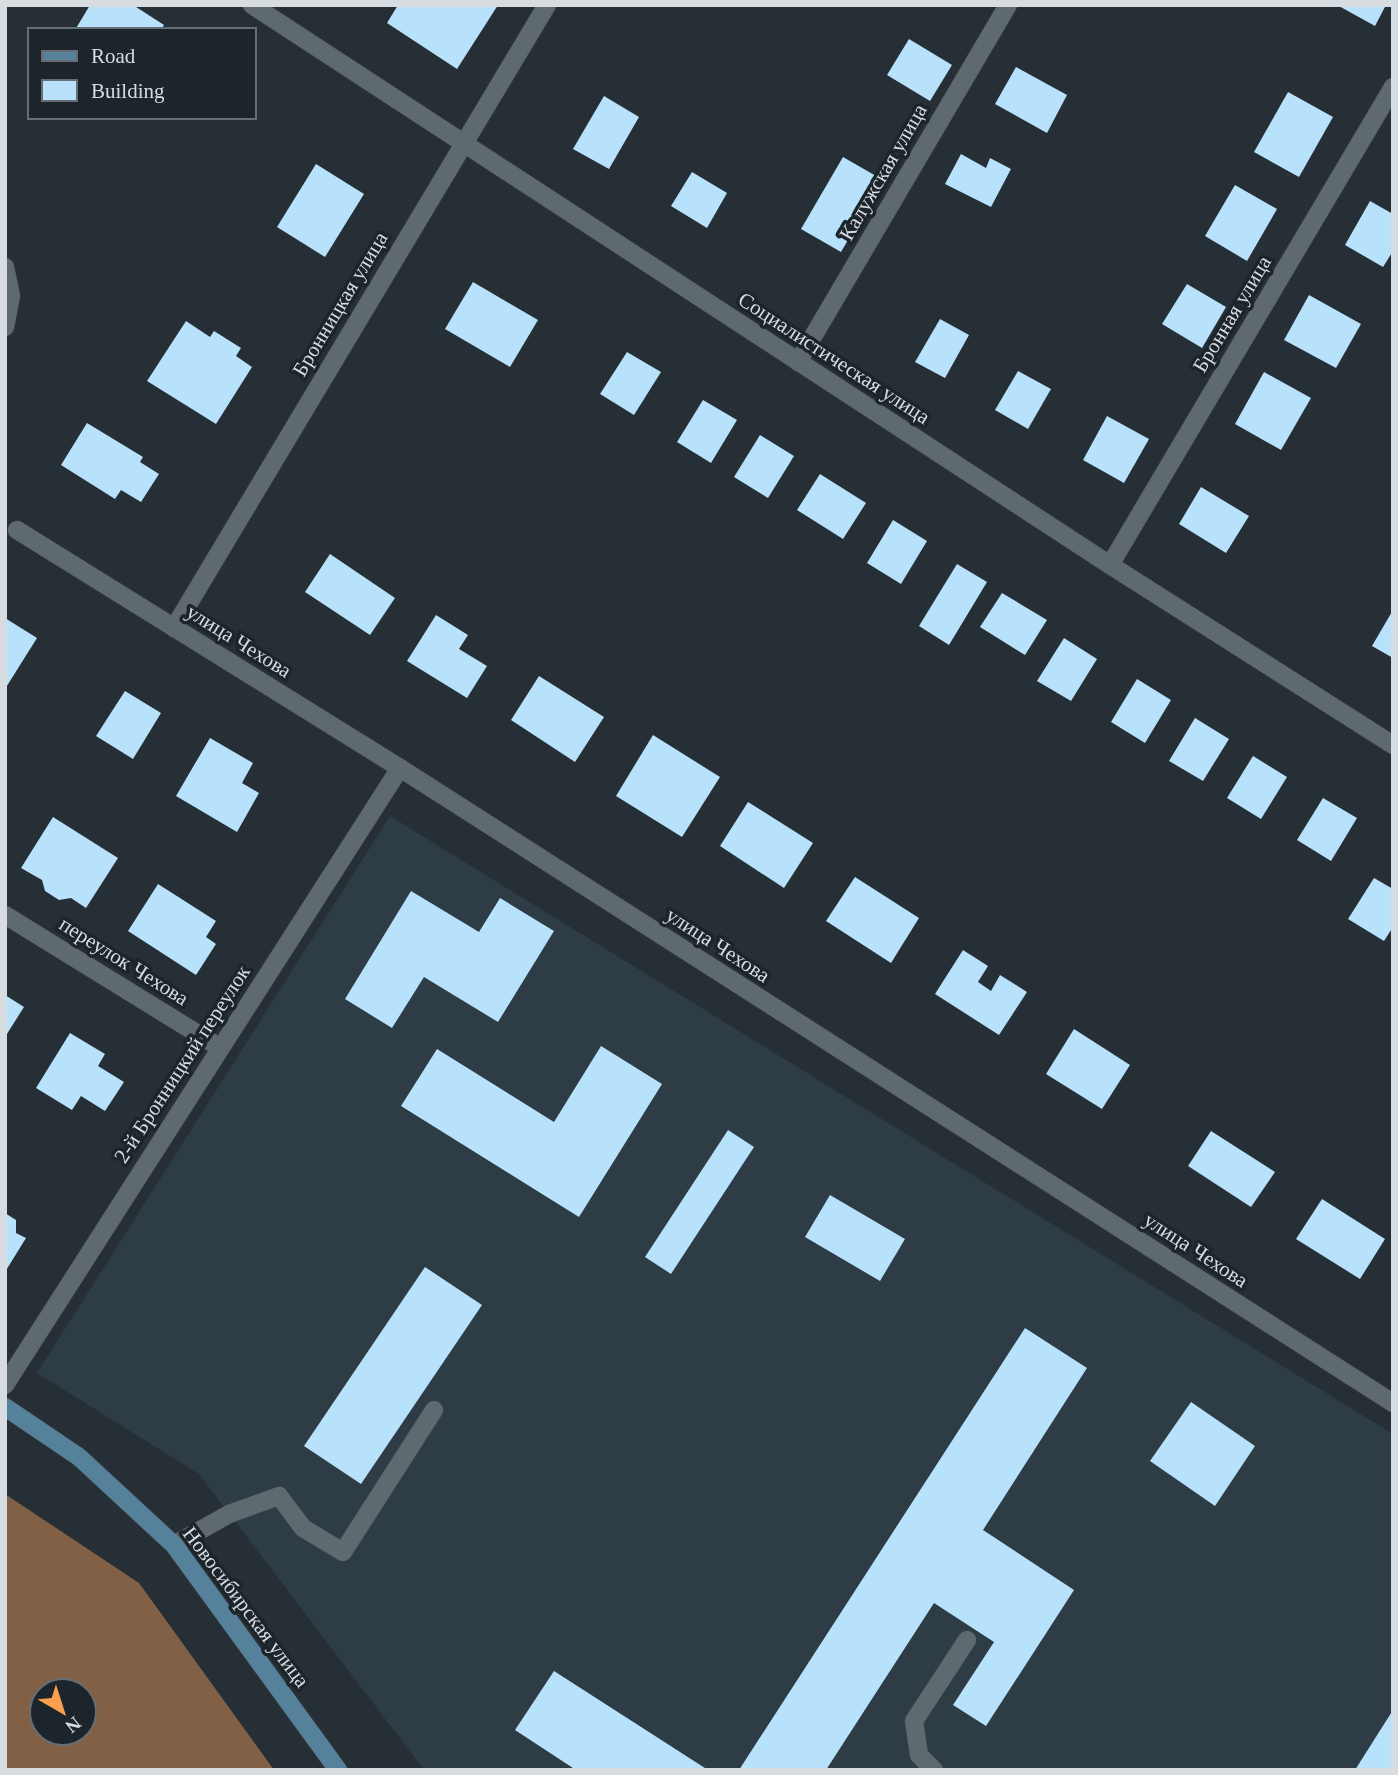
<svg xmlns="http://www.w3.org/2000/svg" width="1398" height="1775" font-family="'Times New Roman',serif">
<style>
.built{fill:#2d3c45}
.forest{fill:#816046;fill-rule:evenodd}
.building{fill:#b8e1fc}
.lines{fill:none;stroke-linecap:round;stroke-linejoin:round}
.service-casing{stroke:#434a50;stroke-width:19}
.minor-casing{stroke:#434a50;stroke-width:19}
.secondary-casing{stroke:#434a50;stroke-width:19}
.service{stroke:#5f6970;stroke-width:18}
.minor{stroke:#5f6970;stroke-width:18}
.secondary{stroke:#56819a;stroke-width:18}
.labels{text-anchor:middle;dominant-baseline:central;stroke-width:7;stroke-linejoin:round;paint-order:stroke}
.street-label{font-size:21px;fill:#d7dce0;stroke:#1c252b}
</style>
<rect width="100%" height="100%" fill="#262f35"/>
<polygon class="built" points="390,816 1393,1434 1393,1770 424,1770 199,1474 37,1373"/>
<path class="forest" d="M5 1494 139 1583 274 1770H5ZM42 1691H84V1733H42Z"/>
<g class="building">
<polygon points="90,5 133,5 164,25 161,30 75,30"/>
<polygon points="398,5 498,5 457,69 387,23"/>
<polygon points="1337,5 1386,5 1375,26"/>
<polygon points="909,39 952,65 930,101 887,75"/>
<polygon points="1016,67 1067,95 1047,133 995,104"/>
<polygon points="1288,92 1333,117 1299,177 1254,152"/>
<polygon points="604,96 639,117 609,169 573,149"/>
<polygon points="961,154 986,168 990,158 1011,169 991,207 945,184"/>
<polygon points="843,157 883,180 841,252 801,229"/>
<polygon points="316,164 364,194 325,257 277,227"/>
<polygon points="692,172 727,193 707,228 671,206"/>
<polygon points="1235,185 1277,209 1247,261 1205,236"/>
<polygon points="1370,201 1393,214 1393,251 1383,267 1345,245"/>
<polygon points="473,282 538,320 510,367 445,329"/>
<polygon points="1187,284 1226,307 1202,348 1162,324"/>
<polygon points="1309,295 1361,324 1336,368 1284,340"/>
<polygon points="940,319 969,335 945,378 915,362"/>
<polygon points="186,321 210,337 214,331 241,348 236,356 252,367 216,424 147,381"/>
<polygon points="627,352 661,372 634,415 600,394"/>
<polygon points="1018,371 1051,389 1028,429 995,410"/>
<polygon points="1264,372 1311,398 1281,450 1235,424"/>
<polygon points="703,400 737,420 711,463 677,442"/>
<polygon points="1107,416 1149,439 1124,483 1083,460"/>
<polygon points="87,423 143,457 140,462 159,474 141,502 121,490 115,499 61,465"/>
<polygon points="760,435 794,456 768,498 734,477"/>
<polygon points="820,474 866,503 843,539 797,510"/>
<polygon points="1201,487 1249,516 1226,553 1179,524"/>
<polygon points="893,520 927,541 901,584 867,563"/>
<polygon points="330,554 395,598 370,635 305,592"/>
<polygon points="957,564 987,582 949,645 919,626"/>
<polygon points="1002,593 1047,620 1025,655 980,627"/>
<polygon points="1393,610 1393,658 1372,646"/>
<polygon points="436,615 468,635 459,649 487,666 467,698 407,661"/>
<polygon points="5,618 37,638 5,689"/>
<polygon points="1064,638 1097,659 1071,701 1037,681"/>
<polygon points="539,676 604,717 575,762 511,720"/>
<polygon points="1137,679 1171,700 1145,743 1111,722"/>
<polygon points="125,691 161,713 133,759 96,736"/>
<polygon points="1195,718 1229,739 1203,781 1169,761"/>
<polygon points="653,735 720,777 682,837 616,796"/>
<polygon points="210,738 253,763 242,783 259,793 237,832 176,796"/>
<polygon points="1253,756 1287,777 1261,819 1227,798"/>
<polygon points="1323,798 1357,818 1331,861 1297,840"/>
<polygon points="748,802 813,843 784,888 720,846"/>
<polygon points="53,817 118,858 86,908 71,898 59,900 45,891 42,880 21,868"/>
<polygon points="855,877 919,918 891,963 826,921"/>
<polygon points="1374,878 1393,889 1393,927 1384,941 1348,919"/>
<polygon points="158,884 216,921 206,937 216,944 196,975 128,931"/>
<polygon points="411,891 479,932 500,898 554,931 498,1022 424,977 392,1028 345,999"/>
<polygon points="963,950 988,966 978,982 991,991 1000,975 1027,992 999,1035 935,994"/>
<polygon points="5,995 24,1007 5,1037"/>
<polygon points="1074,1029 1130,1065 1102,1109 1046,1074"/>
<polygon points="70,1033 105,1054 98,1066 124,1082 105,1111 81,1096 72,1110 36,1088"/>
<polygon points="601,1046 662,1084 579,1217 401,1106 437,1049 554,1122"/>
<polygon points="728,1130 754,1147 671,1274 645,1257"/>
<polygon points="1211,1131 1275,1172 1251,1207 1188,1166"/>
<polygon points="830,1195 905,1239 880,1281 805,1237"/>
<polygon points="1322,1199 1385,1239 1360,1279 1296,1239"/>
<polygon points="5,1213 16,1220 16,1233 26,1238 5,1272"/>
<polygon points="425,1267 482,1305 361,1484 304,1446"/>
<polygon points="1025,1328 1087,1368 983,1530 1074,1590 986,1726 953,1705 994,1642 934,1603 826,1770 739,1770"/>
<polygon points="1191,1402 1255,1446 1215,1506 1150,1461"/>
<polygon points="554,1671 708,1770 576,1770 515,1730"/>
<polygon points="1393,1710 1393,1770 1355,1770"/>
</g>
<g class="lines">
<defs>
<g id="service">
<polyline points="5,267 11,296 5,327"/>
<polyline points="174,1545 229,1514 279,1496 303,1528 343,1552 434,1410"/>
<polyline points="934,1770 919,1755 914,1721 967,1640"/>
</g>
<g id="minor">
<polyline points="252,5 1110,565 1393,745"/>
<polyline points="798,362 1008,5"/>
<polyline points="17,530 400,768 1393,1403"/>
<polyline points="1110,565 1393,87"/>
<polyline points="174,628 547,5"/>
<polyline points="5,915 219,1047"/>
<polyline points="5,1385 400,768"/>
</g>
<polyline id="secondary" points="5,1407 79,1457 174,1545 338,1770"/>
</defs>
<use href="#service" class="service-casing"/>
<use href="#minor" class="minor-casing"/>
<use href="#secondary" class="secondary-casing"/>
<use href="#service" class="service"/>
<use href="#minor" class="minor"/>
<use href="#secondary" class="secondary"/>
</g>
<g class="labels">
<g class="street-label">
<text transform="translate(883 172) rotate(-60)">Калужская улица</text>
<text transform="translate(340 304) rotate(-59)">Бронницкая улица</text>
<text transform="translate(1232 314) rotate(-59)">Бронная улица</text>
<text transform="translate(834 358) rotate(33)">Социалистическая улица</text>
<text transform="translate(239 641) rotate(32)">улица Чехова</text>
<text transform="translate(718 945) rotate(33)">улица Чехова</text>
<text transform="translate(124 961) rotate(32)">переулок Чехова</text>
<text transform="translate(182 1064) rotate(-57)">2-й Бронницкий переулок</text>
<text transform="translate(1196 1250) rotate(33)">улица Чехова</text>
<text transform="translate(246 1607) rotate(53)">Новосибирская улица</text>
</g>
</g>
<rect width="1398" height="1775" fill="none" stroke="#d7dce0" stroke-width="14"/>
<rect x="28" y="28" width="228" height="91" fill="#1c252b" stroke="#676e73" stroke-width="2"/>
<rect x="42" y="51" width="35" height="10" fill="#56819a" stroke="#676e73" stroke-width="2"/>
<text x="91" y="63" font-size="21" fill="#d7dce0">Road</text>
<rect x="42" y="80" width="35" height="21" fill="#b8e1fc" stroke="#676e73" stroke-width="2"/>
<text x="91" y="98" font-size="21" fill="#d7dce0">Building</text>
<g transform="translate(63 1712) rotate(141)"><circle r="33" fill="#1c252b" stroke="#676e73" stroke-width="2"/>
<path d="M0-5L12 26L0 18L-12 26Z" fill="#fa9f4f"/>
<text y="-10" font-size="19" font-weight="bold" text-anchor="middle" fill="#d7dce0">N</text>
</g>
</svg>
